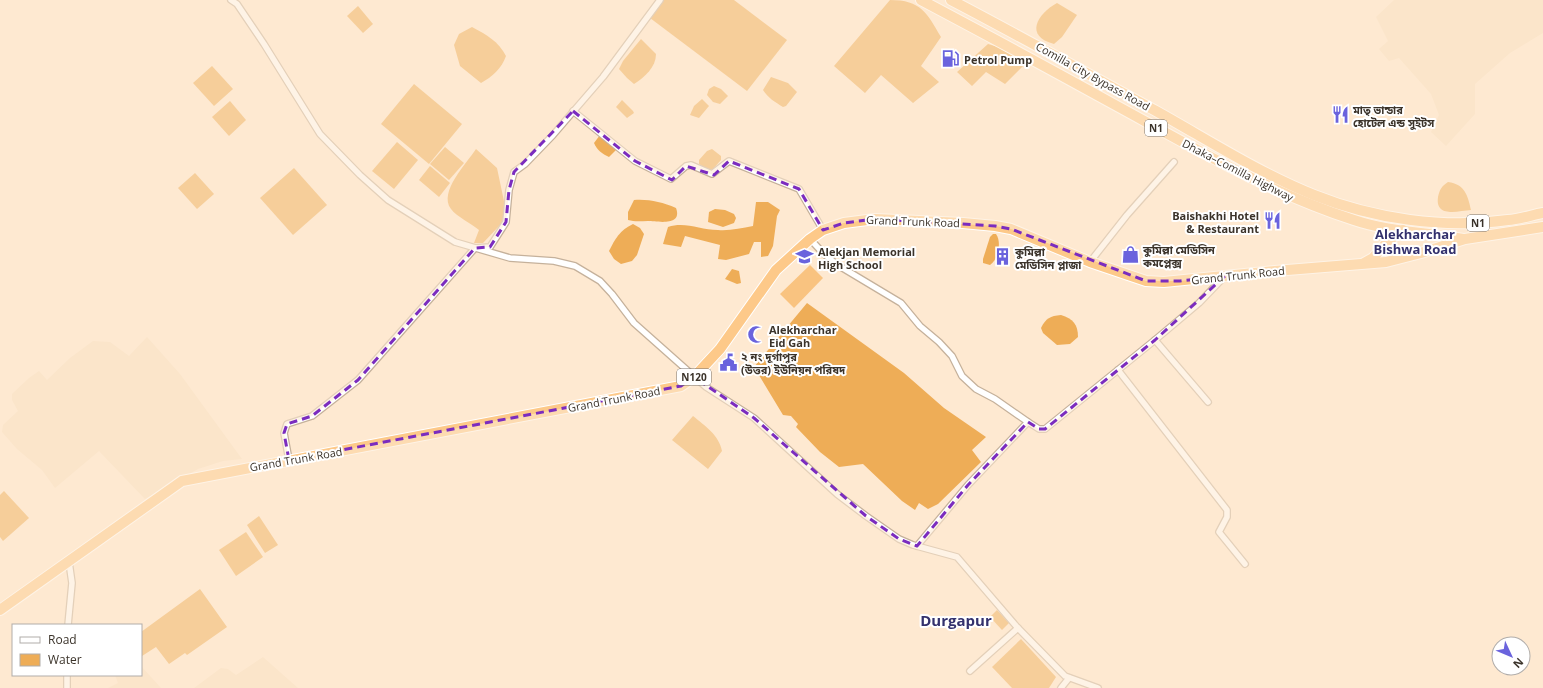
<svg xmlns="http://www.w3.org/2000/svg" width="1543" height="688" font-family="'Open Sans','Noto Sans Bengali',sans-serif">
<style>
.built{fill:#f9e0c1}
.green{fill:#f9c380}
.water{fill:#eead57}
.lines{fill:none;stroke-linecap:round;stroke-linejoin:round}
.street-casing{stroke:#c5b19b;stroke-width:8}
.highway-casing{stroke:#fff;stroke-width:12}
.street{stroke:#fff;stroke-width:5.5}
.highway{stroke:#fdc989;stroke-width:10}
.marked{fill:none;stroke:#7b2cbf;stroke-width:3;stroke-dasharray:8 5;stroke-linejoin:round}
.labels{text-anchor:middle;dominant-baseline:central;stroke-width:4;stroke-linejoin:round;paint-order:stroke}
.shield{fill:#fff;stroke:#76706a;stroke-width:1}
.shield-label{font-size:10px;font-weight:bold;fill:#3b332a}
.poi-label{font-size:11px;font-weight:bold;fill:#3b332a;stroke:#fff;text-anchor:start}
.street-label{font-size:11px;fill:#3b332a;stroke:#fff}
.quarter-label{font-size:13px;font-weight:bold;fill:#33316d;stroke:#fff}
.district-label{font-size:15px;font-weight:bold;fill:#33316d;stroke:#fff}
</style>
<rect width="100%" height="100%" fill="#fee9d1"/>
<g class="built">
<polygon points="1394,0 1543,0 1543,33 1510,53 1475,84 1475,114 1446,146 1431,132 1439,115 1431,94 1399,58 1389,61 1379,49 1388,41 1376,17"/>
<polygon points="147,337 180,374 242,459 223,461 198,469 145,499 99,451 55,488 42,470 17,449 2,432 3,425 18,411 12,400 12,394 29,378 39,371 47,380 70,358 93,341 110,342 129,356"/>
<polygon points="263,657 298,688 194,688 221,668 228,669 236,675"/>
<polygon points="141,666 161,688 108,688 118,683 115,675 141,675"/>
</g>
<polygon class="green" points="810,265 823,278 794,308 780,294"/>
<g class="water">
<polygon points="664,0 734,0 787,40 747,91 650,18"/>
<path d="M890 0C921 0 927 13 941 37L921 66 939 82 913 103 881 75 865 93 834 66Z"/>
<path d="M1057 3 1077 15 1062 37 1054 44C1024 36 1037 14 1057 3Z"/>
<polygon points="358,6 373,24 363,33 347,16"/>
<path d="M472 27C487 35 498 41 506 56 502 68 492 77 481 83L460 66 454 45 459 34Z"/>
<path d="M641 39 656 54C656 67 645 77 634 84L627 78 619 69 623 61Z"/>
<polygon points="988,44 998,47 1026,63 1005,84 986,72 972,86 957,72"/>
<polygon points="212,66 233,89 214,106 193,83"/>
<path d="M771 77 788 83 797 92 786 106 783 107C775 102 768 98 763 90Z"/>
<polygon points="414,84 462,124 429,164 381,124"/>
<polygon points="714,86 721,89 728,96 720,104 713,102 707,95 709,89"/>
<polygon points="702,99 709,106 699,118 690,115 694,106"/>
<polygon points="622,100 633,111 634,113 627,118 616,107"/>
<polygon points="230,101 246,120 229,136 212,117"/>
<path d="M600 135 617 149 609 157C602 154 597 150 594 143Z"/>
<polygon points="397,142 418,160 394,189 372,171"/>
<polygon points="445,147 464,163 449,180 430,164"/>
<path d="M476 149 497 168 505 206 502 223 483 243H474L479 230C471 223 457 217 451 209 438 192 467 163 476 149Z"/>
<polygon points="712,149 721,156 721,160 713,169 708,170 699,164 699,160 707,151"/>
<polygon points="430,166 450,183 439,197 419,180"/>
<polygon points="294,168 327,205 293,235 260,198"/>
<polygon points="195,173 214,194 197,209 178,188"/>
<path d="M1448 182C1465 184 1468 196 1471 210 1458 211 1435 218 1438 197 1440 189 1441 187 1448 182Z"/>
<path d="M634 200C649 199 662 202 676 208 683 227 656 221 648 221 641 221 635 222 628 220V212Z"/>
<path d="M756 202H768L780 210 777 216 773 246 768 256 761 257V242H754L749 254 726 260 718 259 720 245 685 236 681 247 663 244 668 227C685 221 700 230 718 230 730 231 741 228 753 226Z"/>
<polygon points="715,209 725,210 734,214 736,218 734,223 723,227 708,222 709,212"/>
<path d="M633 224 640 228 644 234 637 255 632 261 621 264 614 259 609 251C615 239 620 230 633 224Z"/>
<path d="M993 234H996C1002 242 998 260 990 265L983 263V259L990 237Z"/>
<polygon points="732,269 739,271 741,283 737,284 725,279"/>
<polygon points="807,303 904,373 944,408 986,437 972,450 981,462 938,504 928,509 919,503 915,510 902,501 863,464 839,467 820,452 796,427 798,424 791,416 783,415 754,367"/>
<path d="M1061 315C1073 319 1078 324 1078 337L1070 344 1057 345 1043 333 1041 328C1046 318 1050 316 1061 315Z"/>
<path d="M693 416C705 426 719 435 722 451L708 469 672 440Z"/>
<polygon points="4,491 29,518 3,541 0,537 0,495"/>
<polygon points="259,516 278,545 265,553 247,525"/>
<polygon points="246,532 263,557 236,576 219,550"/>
<polygon points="200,589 227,627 187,655 185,653 169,664 156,647 142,656 141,632"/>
<polygon points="997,610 1009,623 1002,630 990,617"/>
<polygon points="1021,639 1056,677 1049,688 1012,688 992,667"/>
</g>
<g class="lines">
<defs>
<g id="street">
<polyline points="231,0 237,4 264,44 320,134 360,175 388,200 455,242 510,258 554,261 575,266 600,281 612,294 634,323 706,387 754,418 837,494 866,516 899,539 913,545 957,557 1017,627 1065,676 1098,688"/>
<polyline points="573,111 635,161 671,179 686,166 691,165 712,174 729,161 799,189 823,230"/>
<polyline points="810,239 823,253 836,264 901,303 920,326 939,342 952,356 962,376 976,389 995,399 1028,422"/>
<polyline points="1090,262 1127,215 1174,162"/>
<polyline points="1155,340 1208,402"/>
<polyline points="1118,370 1227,510 1227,517 1219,532 1245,564"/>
<polyline points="289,460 284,433 287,424 312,416 358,380 475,248 490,247 506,222 509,190 514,172 525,164 553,135 603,77 660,0"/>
<polyline points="917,546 968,485 1028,422 1039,429 1045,429 1155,340 1199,303 1225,276"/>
<polyline points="68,625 72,583 69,562"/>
<polyline points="970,671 1018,628"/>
<polyline points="67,688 67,675"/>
<polyline points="1061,688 1069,678"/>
</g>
<g id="highway">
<path d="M921 0C987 35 1052 70 1117 106 1194 148 1270 193 1354 220 1389 232 1427 232 1463 239"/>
<path d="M951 0C1020 36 1088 74 1156 111 1208 140 1259 173 1314 195 1374 219 1444 229 1508 220 1520 219 1532 215 1543 213"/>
<polyline points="1364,263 1373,258 1388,241 1403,230"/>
<polyline points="0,610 182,481 681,386 694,377 720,349 776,270 810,239 823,230 844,223 875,219 963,223 995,226 1011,229 1090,262 1146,281 1164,282 1275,271 1386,262 1421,253 1465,239 1543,227"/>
</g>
</defs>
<use href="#street" class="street-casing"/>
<use href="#highway" class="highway-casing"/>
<use href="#street" class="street"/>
<use href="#highway" class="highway"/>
</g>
<path d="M0 0H1543V688H0ZM573 111 635 161 672 180 686 166 714 175 729 161 799 189 823 230 844 223 875 219 995 226 1011 229 1146 281H1180L1225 276 1155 340 1045 429H1039L1028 422 968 485 917 546 899 539 866 516 754 418 694 377 681 386 665 389 289 460 284 433 287 424 312 416 358 380 475 248 490 247 506 222 509 190 514 172Z" fill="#fee9d1" fill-opacity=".55" fill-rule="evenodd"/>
<path class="marked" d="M573 111 635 161 672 180 686 166 714 175 729 161 799 189 823 230 844 223 875 219 995 226 1011 229 1146 281H1180L1225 276 1155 340 1045 429H1039L1028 422 968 485 917 546 899 539 866 516 754 418 694 377 681 386 665 389 289 460 284 433 287 424 312 416 358 380 475 248 490 247 506 222 509 190 514 172Z"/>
<defs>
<symbol id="fuel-bare" viewBox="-9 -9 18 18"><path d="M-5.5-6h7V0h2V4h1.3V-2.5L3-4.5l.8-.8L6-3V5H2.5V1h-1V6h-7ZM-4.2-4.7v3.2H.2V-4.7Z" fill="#6a63dd" stroke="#fff" stroke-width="2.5" paint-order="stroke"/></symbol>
<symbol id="restaurant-bare" viewBox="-9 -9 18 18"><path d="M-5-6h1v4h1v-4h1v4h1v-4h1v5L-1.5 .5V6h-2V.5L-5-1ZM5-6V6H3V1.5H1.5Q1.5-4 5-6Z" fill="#6a63dd" stroke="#fff" stroke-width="2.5" paint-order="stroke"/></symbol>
<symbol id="shop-bare" viewBox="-9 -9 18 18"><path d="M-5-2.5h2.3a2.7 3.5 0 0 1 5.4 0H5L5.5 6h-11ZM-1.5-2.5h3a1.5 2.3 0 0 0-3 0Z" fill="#6a63dd" stroke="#fff" stroke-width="2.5" paint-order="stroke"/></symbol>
<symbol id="school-bare" viewBox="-9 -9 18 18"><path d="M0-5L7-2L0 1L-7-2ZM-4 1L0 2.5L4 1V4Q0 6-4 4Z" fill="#6a63dd" stroke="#fff" stroke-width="2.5" paint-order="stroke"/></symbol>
<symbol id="building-bare" viewBox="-9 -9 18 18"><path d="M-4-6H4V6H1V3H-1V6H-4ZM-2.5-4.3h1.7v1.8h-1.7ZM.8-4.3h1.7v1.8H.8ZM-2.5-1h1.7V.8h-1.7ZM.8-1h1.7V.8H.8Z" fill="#6a63dd" stroke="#fff" stroke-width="2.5" paint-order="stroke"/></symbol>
<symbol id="mosque-bare" viewBox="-9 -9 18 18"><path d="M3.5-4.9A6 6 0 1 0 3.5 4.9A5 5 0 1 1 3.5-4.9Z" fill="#6a63dd" stroke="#fff" stroke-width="2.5" paint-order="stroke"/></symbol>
<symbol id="civic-bare" viewBox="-9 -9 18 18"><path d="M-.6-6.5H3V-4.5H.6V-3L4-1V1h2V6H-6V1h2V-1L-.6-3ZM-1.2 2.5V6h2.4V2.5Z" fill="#6a63dd" stroke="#fff" stroke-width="2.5" paint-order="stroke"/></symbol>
</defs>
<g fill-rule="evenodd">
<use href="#fuel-bare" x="938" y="46" width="25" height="25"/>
<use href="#restaurant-bare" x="1328" y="102" width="25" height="25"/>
<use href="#restaurant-bare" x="1260" y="208" width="25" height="25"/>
<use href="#shop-bare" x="1118" y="242" width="25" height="25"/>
<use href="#school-bare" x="792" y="244" width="25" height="25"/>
<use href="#building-bare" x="990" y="244" width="25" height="25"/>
<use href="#mosque-bare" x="744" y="322" width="25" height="25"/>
<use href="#civic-bare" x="716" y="350" width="25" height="25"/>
</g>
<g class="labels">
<g class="shield">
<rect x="1145" y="120" width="22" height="16" rx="3"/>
<rect x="1467" y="215" width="22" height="16" rx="3"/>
<rect x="677" y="369" width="34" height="16" rx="3"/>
</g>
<g class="shield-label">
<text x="1156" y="128">N1</text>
<text x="1478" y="223">N1</text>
<text x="694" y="377">N120</text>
</g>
<g class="poi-label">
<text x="964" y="59">Petrol Pump</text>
<text x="1353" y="109">মাতৃ ভান্ডার<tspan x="1353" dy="13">হোটেল এন্ড সুইটস</tspan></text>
<text x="1259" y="215" text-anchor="end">Baishakhi Hotel<tspan x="1259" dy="13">&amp; Restaurant</tspan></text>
<text x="1143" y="249">কুমিল্লা মেডিসিন<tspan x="1143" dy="13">কমপ্লেক্স</tspan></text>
<text x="818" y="251">Alekjan Memorial<tspan x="818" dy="13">High School</tspan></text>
<text x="1015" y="251">কুমিল্লা<tspan x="1015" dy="13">মেডিসিন প্লাজা</tspan></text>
<text x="769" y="329">Alekharchar<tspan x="769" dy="13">Eid Gah</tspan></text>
<text x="741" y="356">২ নং দূর্গাপুর<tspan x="741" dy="13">(উত্তর) ইউনিয়ন পরিষদ</tspan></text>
</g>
<g class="street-label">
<text transform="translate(1093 76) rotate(29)">Comilla City Bypass Road</text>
<text transform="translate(1238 170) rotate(27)">Dhaka–Comilla Highway</text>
<text transform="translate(913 221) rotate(2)">Grand Trunk Road</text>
<text transform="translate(1238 275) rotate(-6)">Grand Trunk Road</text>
<text transform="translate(614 399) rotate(-11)">Grand Trunk Road</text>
<text transform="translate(296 459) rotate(-10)">Grand Trunk Road</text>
</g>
<g class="quarter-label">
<text x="1415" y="234">Alekharchar<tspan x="1415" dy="15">Bishwa Road</tspan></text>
</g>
<g class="district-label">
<text x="956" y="620">Durgapur</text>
</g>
</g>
<rect x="12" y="624" width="130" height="52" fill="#ffffff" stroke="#b1adaa"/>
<rect x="20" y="637" width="20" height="6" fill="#ffffff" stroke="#b1adaa"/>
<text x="48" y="644" font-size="12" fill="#3b332a">Road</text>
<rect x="20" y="654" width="20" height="12" fill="#eead57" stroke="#b1adaa"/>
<text x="48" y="664" font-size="12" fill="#3b332a">Water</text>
<g transform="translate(1511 656) rotate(134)"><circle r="19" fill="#ffffff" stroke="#b1adaa"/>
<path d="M0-3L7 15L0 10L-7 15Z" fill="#6a63dd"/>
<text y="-6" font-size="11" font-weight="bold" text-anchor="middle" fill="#3b332a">N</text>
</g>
</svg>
